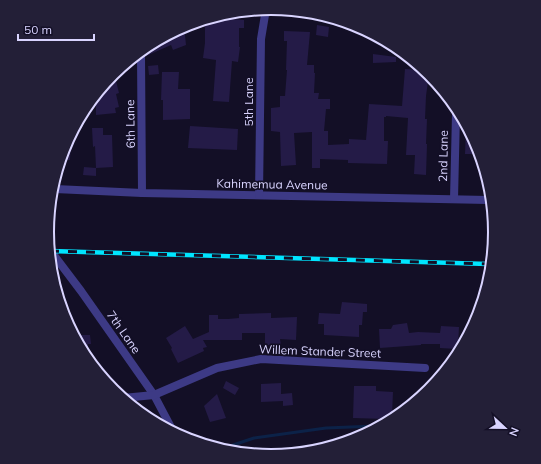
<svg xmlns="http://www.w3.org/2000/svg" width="541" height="464" font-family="Mulish,sans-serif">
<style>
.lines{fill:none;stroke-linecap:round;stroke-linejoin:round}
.stream{stroke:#0c2248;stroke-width:3}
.building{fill:#241b47}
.street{stroke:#3d3a85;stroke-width:8}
.rail-casing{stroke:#00e5ff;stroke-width:4.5}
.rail{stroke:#130f26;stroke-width:3;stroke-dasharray:9;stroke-linecap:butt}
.labels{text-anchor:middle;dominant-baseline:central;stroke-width:3.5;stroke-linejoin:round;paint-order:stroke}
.street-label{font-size:12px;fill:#d9d4ff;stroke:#130f26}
.rim{fill:none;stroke:#d9d4ff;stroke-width:2}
</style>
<rect width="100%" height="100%" fill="#130f26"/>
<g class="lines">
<polyline class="stream" points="227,447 254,438 326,428 375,426"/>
</g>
<g class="building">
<polygon points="231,19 244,20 244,28 239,28 239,47 240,47 238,62 232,61 229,102 213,101 216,60 203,58 205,43 205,22"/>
<polygon points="317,25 329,27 328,37 316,35"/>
<polygon points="184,26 186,45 173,50 171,45 146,56 145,52"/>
<polygon points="284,31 310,32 307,65 314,65 314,73 315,73 314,93 319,93 318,99 330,99 330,109 326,109 324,131 328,131 328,145 349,144 349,139 366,140 369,104 402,106 405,69 423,70 429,74 426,96 425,119 427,119 426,144 427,144 426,175 414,174 415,155 406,155 408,118 386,116 386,117 384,117 384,141 388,141 387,164 348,163 348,160 320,159 320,168 312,168 312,132 294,133 296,165 281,166 280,132 271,131 271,108 280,107 280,96 285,96 287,70 286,70 287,41 284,41"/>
<polygon points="373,54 396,57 396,62 373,63"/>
<polygon points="158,65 159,74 149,75 148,66"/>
<polygon points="162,72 179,72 178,89 190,89 190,119 163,120 163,100 161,100"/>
<polygon points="112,73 114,73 119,93 116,94 119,107 115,108 116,113 96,115 96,105 95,105 95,100"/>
<polygon points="190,126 238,129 237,150 188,148"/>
<polygon points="92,128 103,128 103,135 112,135 113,167 96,168 96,176 83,175 84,167 96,168 95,146 93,147"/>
<polygon points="466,129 478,146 479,154 465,154"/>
<polygon points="71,135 70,160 62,160 64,146"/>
<polygon points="342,302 367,304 367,312 363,312 362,325 359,325 359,337 324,335 324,324 318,324 319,313 340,314"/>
<polygon points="271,313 271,318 297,317 296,340 280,339 281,345 265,345 265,333 242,333 242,340 203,340 207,347 203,348 204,351 178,363 171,349 172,348 166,338 185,326 193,339 209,332 209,315 218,315 218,319 228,319 239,318 239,314"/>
<polygon points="407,323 409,333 418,332 440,333 441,326 459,327 458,347 457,349 440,348 440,344 421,344 421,345 380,348 379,329 391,329 393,325"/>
<polygon points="75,335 90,335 91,344 88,344 88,354"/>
<polygon points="226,381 239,388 235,395 223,388"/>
<polygon points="281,383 281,394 292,393 293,405 283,406 283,401 261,402 261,384"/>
<polygon points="354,386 376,386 376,391 393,392 392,415 386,419 353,418"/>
<polygon points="217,394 226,418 210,422 204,406"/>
</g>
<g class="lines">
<g class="street">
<polyline points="141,55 142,193"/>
<polyline points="55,189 142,193 488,200"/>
<polyline points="259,195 261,39 266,9"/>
<polyline points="454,199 456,114"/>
<polyline points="50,250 81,291 154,395 173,431"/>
<polyline points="123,398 154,395 217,368 261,359 425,368"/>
</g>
<defs>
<polyline id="rail" points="50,251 488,264"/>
</defs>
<use href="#rail" class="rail-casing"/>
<use href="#rail" class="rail"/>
</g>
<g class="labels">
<g class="street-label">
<text transform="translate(248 102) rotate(-90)">5th Lane</text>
<text transform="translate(130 124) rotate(-91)">6th Lane</text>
<text transform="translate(443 156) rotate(-89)">2nd Lane</text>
<text transform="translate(272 184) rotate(1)">Kahimemua Avenue</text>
<text transform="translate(124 332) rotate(55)">7th Lane</text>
<text transform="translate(320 351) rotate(2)">Willem Stander Street</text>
</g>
</g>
<path d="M0 0H541V464H0ZM54 232a217 217 0 1 1 434 0a217 217 0 1 1-434 0Z" fill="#231f37" fill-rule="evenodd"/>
<path class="rim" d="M54 232a217 217 0 1 1 434 0a217 217 0 1 1-434 0Z"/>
<g transform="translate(505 428) rotate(112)" stroke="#130f26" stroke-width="3" paint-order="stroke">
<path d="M0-3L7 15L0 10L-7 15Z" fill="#d9d4ff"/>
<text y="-6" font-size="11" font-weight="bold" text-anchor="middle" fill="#d9d4ff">N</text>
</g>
<path d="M18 34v6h76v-6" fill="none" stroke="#d9d4ff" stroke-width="2"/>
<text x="24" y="34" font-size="12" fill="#d9d4ff" stroke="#130f26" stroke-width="3" paint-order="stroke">50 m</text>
</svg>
